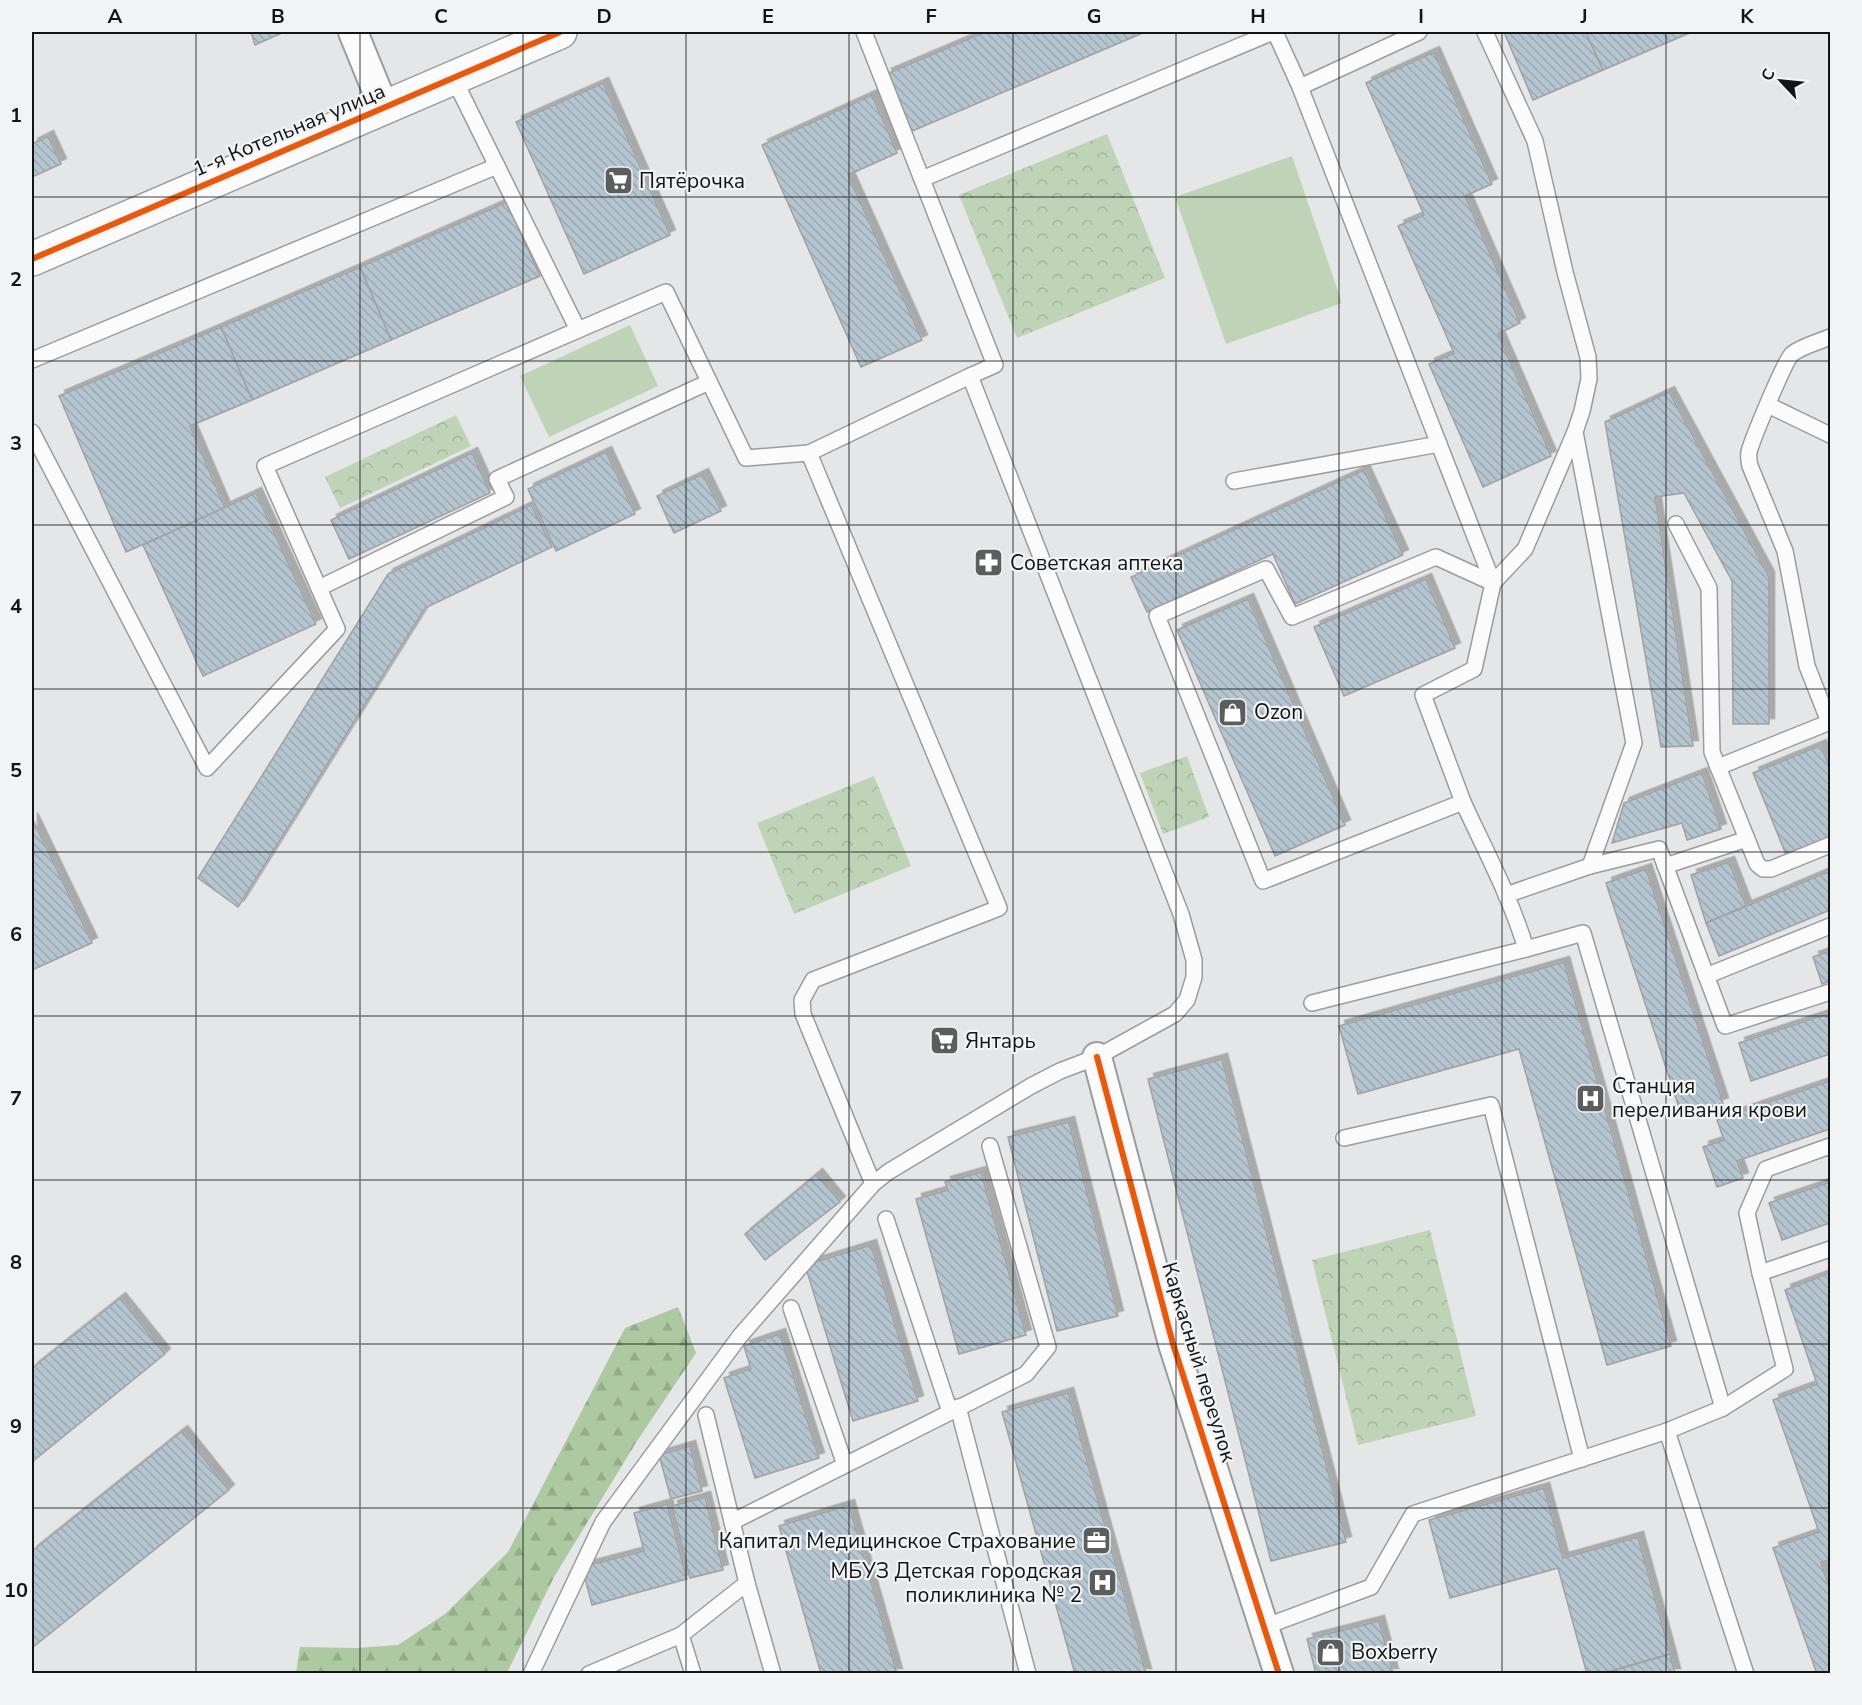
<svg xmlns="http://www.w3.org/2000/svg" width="1862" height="1705" font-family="'Nunito Sans',sans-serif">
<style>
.green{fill:#bfd4b7}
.forest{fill:url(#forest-firs)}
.park{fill:url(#park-crowns)}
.building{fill:url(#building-back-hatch);stroke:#a0a1a2;stroke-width:1.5;filter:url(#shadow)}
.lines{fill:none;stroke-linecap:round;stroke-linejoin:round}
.lane-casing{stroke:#9b9c9d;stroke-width:18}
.street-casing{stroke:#9b9c9d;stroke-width:32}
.secondary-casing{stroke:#9b9c9d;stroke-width:36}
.lane{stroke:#fbfbfb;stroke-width:15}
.street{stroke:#fbfbfb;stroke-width:28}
.secondary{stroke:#fbfbfb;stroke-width:33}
.cycleway-casing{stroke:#f1f3f5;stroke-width:10}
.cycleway{stroke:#e8590c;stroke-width:6}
.grid{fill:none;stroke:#131415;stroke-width:1.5;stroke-opacity:0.55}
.labels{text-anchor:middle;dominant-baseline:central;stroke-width:4.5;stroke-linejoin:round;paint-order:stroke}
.street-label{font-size:21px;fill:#131415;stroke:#f1f3f5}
.poi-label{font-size:21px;fill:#131415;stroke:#f1f3f5;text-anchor:start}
.neatline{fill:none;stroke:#131415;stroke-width:2}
.grid-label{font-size:20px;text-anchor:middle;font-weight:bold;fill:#131415}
</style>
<defs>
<pattern id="forest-firs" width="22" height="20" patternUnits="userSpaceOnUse" patternTransform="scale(1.5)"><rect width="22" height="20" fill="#adc9a1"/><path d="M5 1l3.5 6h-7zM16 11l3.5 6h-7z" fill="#94ac8a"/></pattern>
<pattern id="park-crowns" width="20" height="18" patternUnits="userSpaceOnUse" patternTransform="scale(1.5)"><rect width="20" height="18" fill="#bfd4b7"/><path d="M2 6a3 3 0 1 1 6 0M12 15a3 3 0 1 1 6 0" fill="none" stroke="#a3b59c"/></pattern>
<pattern id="building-back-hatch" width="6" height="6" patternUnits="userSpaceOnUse" patternTransform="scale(1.5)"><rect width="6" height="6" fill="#b5c5d0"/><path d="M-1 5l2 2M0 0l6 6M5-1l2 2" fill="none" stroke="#9ba8b2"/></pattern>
<filter id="shadow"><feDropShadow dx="5.5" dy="-5.5" stdDeviation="0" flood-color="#0004"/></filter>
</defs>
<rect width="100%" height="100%" fill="#e5e6e7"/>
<g class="green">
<polygon points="1292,156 1342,303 1226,344 1175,197"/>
<polygon points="630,325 658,386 549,437 520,376"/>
</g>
<polygon class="forest" points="678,1307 696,1353 637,1441 554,1577 507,1673 296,1673 300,1647 357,1648 398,1645 445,1614 508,1552 625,1328"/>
<g class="park">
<polygon points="1107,134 1165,278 1017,338 959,195"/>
<polygon points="456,415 471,446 340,508 325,477"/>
<polygon points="1187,756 1209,817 1163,834 1140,773"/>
<polygon points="874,776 911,866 794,914 757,823"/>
<polygon points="1430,1230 1476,1416 1358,1445 1312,1260"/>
</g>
<g class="building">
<polygon points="251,32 284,32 255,45"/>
<polygon points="985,32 1145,32 910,132 886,74"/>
<polygon points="1504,32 1586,32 1603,70 1533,100"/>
<polygon points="1586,32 1692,32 1603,70"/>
<polygon points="1434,52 1492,184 1465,196 1520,323 1498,334 1551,456 1483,487 1429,364 1454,353 1398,226 1424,215 1366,83"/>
<polygon points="603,83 670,235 584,274 516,122"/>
<polygon points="872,95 897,153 848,175 922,340 861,367 762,145"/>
<polygon points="48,136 61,164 32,177 32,144"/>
<polygon points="507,202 540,276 391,340 360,267"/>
<polygon points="360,267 391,340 252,400 221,327"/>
<polygon points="221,327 252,400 190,426 225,508 126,552 59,396"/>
<polygon points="1669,392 1769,577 1769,724 1733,724 1732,581 1684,493 1655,497 1693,746 1661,747 1605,422"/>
<polygon points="606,452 635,514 556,551 528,489"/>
<polygon points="472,453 490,493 349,559 331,520"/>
<polygon points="1364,470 1403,555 1295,604 1273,554 1147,612 1131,577"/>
<polygon points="703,474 721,511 674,533 657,496"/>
<polygon points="256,493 316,624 203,676 143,545"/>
<polygon points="531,505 552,547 425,608 238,907 198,878 388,574"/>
<polygon points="1426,579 1455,648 1344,696 1314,627"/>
<polygon points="1248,599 1345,825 1275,856 1177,630"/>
<polygon points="1821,745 1830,769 1830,839 1787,857 1753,773"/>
<polygon points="1702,773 1721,829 1687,840 1682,823 1612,843 1624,803"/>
<polygon points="32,818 92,943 32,970"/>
<polygon points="1729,862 1746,906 1706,923 1691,875"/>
<polygon points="1646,869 1723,1103 1682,1117 1606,883"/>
<polygon points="1830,871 1830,910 1719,956 1706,923"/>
<polygon points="1830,951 1830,981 1822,984 1813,957"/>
<polygon points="1564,962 1671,1346 1607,1365 1519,1049 1358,1094 1339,1026"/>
<polygon points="1830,1013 1830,1054 1751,1081 1739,1043"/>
<polygon points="1222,1059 1346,1542 1271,1561 1148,1079"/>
<polygon points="1830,1081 1830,1129 1737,1161 1743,1178 1717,1187 1703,1147 1724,1140 1717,1120"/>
<polygon points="1069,1122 1118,1316 1057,1331 1008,1137"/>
<polygon points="981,1172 1026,1335 959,1354 916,1199 948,1190 945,1182"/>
<polygon points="817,1174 840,1202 765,1260 745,1234"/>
<polygon points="1830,1182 1830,1223 1782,1240 1769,1203"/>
<polygon points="871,1245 918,1401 853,1421 805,1265"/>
<polygon points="1830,1273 1830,1559 1821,1563 1830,1589 1830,1674 1817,1674 1773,1548 1819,1532 1773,1400 1817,1384 1785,1290"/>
<polygon points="120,1298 165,1354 32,1462 32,1368"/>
<polygon points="780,1334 819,1458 755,1478 724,1378 751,1369 744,1346"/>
<polygon points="1068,1393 1146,1674 1075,1674 1002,1412"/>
<polygon points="182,1431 229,1490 32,1648 32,1551"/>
<polygon points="690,1446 702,1491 671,1499 659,1455"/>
<polygon points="1544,1488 1563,1558 1638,1537 1670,1654 1600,1674 1587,1674 1558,1568 1450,1598 1429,1520"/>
<polygon points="705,1497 723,1570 690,1578 672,1506"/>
<polygon points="667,1504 687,1579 592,1605 582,1567 644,1551 634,1513"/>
<polygon points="849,1505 897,1674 821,1674 779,1526"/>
<polygon points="1379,1621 1393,1674 1316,1674 1307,1639"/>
<polygon points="1670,1654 1675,1674 1602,1674"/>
</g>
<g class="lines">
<defs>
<g id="lane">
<polyline points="864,32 995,365 970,376"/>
<polyline points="1275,32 1300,87 1493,583"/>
<polyline points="1485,32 1535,141 1565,272 1588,357 1589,379 1582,411 1575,432 1525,549 1493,583 1474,669 1423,695 1463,802 1263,881 1157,616 1266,569 1292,617 1436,557 1493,583"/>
<polyline points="453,77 578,330 666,292 746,458 809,453"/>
<polyline points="1300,87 1419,32"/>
<polyline points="922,179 1273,32"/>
<polyline points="32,360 497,166"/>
<polyline points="1768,405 1830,435"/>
<polyline points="32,432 207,768 337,629 265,466 578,330"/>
<polyline points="1575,432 1634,743 1590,866"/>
<polyline points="1234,481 1439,444"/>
<polyline points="1676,524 1709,588 1712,752 1757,864 1763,869 1771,869 1830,845"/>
<polyline points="319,588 506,497 497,479 709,382"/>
<path d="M1829 722 1807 666 1785 551 1750 466C1749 461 1748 457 1749 452 1752 440 1785 360 1792 354 1802 346 1819 342 1830 337"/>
<polyline points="1718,767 1830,722"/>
<path d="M1463 802C1485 850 1511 898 1526 949"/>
<polyline points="1665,866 1747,839"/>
<polyline points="1506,895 1590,866 1659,849 1725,1026 1830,992"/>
<polyline points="1706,976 1830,926"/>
<polyline points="1312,1003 1526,949 1583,933 1723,1408"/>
<polyline points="1344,1138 1491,1105 1582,1459"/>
<polyline points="886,1219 950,1412"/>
<polyline points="1760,1273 1830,1249"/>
<polyline points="791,1308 845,1465"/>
<polyline points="958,1407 1028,1674"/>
<polyline points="706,1415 747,1583"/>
<polyline points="1667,1431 1746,1674"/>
<polyline points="732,1522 1026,1374 1048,1347 990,1146"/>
<polyline points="1264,1627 1371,1587 1413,1514 1667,1431 1723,1408 1785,1369 1760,1273 1747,1213 1766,1169 1830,1146"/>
<polyline points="681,1635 747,1583 773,1674"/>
<polyline points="531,1674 603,1522 740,1336 873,1184 888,1172 1031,1086 1060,1071 1097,1057 1175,1014 1187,1000 1194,977 1194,960 1181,914 970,376 809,453 999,908 813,980 802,1000 803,1014 873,1184"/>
<polyline points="589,1674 681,1635 693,1674"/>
</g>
<g id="street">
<polyline points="353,32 384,108"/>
<polyline points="1097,1057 1173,1344 1279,1674"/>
</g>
<polyline id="secondary" points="32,259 560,32"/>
</defs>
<use href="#lane" class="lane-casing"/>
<use href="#street" class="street-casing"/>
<use href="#secondary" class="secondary-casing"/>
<use href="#lane" class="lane"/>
<use href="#street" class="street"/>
<use href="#secondary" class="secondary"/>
<defs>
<g id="cycleway">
<polyline points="32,259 560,32"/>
<polyline points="1097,1057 1173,1344 1279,1674"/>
</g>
</defs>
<use href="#cycleway" class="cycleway-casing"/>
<use href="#cycleway" class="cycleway"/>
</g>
<path class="grid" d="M196 32V1674M360 32V1674M523 32V1674M686 32V1674M849 32V1674M1013 32V1674M1176 32V1674M1339 32V1674M1502 32V1674M1666 32V1674M32 197H1830M32 361H1830M32 525H1830M32 689H1830M32 852H1830M32 1016H1830M32 1180H1830M32 1344H1830M32 1508H1830"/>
<defs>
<symbol id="supermarket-square" viewBox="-11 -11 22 22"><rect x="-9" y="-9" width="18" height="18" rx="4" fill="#5c5e5e" stroke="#f1f3f5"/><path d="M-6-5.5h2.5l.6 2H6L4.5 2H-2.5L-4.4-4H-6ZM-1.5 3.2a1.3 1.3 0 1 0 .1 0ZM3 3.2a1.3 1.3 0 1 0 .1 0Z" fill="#fff"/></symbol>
<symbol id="pharmacy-square" viewBox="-11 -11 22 22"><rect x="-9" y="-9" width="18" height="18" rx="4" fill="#5c5e5e" stroke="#f1f3f5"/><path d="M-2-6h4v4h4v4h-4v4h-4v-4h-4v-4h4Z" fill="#fff"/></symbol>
<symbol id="shop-square" viewBox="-11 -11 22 22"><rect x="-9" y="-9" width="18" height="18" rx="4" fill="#5c5e5e" stroke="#f1f3f5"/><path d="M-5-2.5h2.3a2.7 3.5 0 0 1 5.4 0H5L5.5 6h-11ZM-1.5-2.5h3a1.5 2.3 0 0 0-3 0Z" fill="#fff"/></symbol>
<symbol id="hospital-square" viewBox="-11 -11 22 22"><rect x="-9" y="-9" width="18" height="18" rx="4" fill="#5c5e5e" stroke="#f1f3f5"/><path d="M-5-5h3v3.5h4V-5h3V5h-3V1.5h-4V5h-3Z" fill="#fff"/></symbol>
<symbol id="office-square" viewBox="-11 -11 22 22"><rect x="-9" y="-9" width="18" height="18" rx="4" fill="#5c5e5e" stroke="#f1f3f5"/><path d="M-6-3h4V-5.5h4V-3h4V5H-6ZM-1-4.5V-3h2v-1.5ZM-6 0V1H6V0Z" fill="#fff"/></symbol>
</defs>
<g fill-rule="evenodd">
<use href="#supermarket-square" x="602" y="164" width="33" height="33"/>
<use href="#pharmacy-square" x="972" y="546" width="33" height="33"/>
<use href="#shop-square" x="1216" y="696" width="33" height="33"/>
<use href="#supermarket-square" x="928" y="1024" width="33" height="33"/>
<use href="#hospital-square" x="1574" y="1082" width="33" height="33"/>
<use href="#office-square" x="1080" y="1524" width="33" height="33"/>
<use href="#hospital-square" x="1086" y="1566" width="33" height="33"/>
<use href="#shop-square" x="1314" y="1636" width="33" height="33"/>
</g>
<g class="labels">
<g class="street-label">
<text transform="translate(289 130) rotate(-23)">1-я Котельная улица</text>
<text transform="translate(1199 1362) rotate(73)">Каркасный переулок</text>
</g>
<g class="poi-label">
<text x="639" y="181">Пятёрочка</text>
<text x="1010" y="563">Советская аптека</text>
<text x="1254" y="712">Ozon</text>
<text x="965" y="1041">Янтарь</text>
<text x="1612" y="1086">Станция<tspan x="1612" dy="24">переливания крови</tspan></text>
<text x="1076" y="1541" text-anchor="end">Капитал Медицинское Страхование</text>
<text x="1082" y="1571" text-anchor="end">МБУЗ Детская городская<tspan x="1082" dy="24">поликлиника № 2</tspan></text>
<text x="1351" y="1652">Boxberry</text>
</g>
</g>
<rect width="1862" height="1705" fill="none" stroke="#f1f3f5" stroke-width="66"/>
<g transform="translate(1781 81) rotate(296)" stroke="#f1f3f5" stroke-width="4.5" paint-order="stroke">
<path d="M0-4.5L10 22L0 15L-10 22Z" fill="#131415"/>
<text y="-9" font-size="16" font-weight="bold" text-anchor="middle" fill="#131415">С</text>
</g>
<rect x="33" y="33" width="1796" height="1639" class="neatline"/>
<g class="grid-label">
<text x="115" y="23">A</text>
<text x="278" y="23">B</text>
<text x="441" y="23">C</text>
<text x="604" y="23">D</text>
<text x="768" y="23">E</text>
<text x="931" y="23">F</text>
<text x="1094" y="23">G</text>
<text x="1258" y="23">H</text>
<text x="1421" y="23">I</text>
<text x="1584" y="23">J</text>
<text x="1747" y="23">K</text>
<text x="16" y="122">1</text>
<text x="16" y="286">2</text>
<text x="16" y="450">3</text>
<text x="16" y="613">4</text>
<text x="16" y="777">5</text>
<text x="16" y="941">6</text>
<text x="16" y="1105">7</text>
<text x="16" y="1269">8</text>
<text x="16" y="1433">9</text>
<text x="16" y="1597">10</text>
</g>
</svg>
